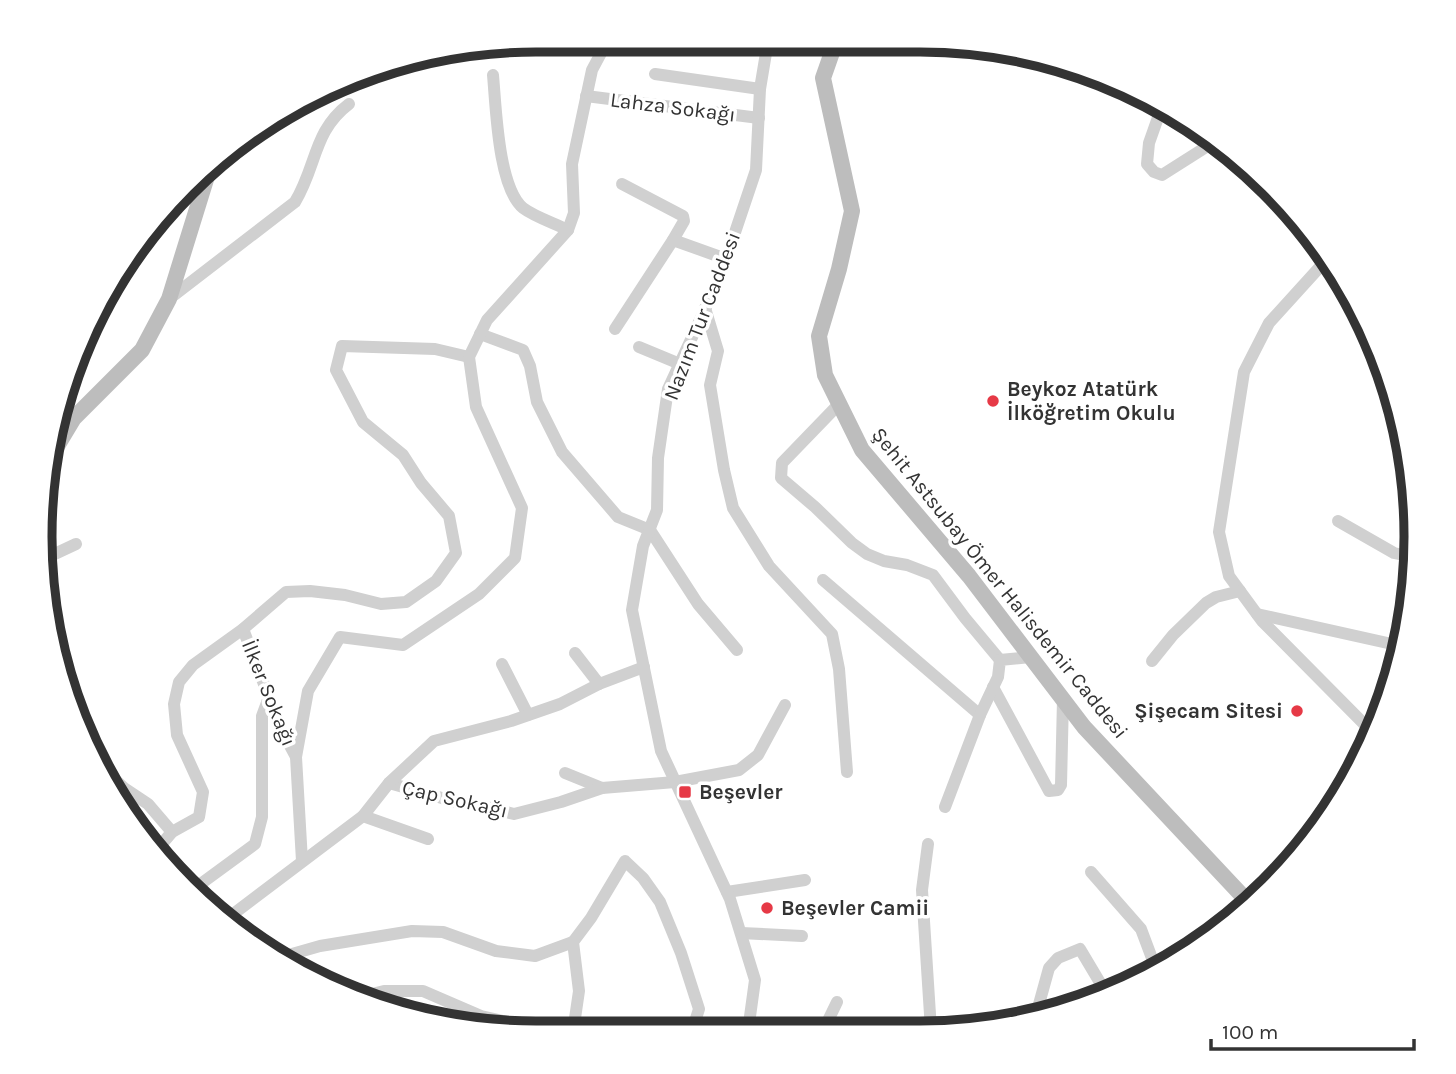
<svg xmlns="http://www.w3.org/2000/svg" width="1456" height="1074" font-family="Karla,sans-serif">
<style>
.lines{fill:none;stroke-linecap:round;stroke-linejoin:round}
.street{stroke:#d0d0d0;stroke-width:12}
.secondary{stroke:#bdbdbd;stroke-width:16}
.poi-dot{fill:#e63946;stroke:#fff;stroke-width:2.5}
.labels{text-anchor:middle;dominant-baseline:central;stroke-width:7;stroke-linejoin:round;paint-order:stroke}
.street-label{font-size:21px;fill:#333;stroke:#fff}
.poi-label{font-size:21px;font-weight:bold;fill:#333;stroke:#fff;text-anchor:start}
.rim{fill:none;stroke:#333;stroke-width:9}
</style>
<rect width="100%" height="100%" fill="#fff"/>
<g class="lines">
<g class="street">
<polyline points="655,74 760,89"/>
<path d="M493 75C496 107 498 187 523 208 535 217 554 223 568 230"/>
<polyline points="586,96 759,118"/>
<polyline points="1161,109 1149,143 1147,164 1154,172 1162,175 1214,142"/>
<polyline points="622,184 683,216 684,221 673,240"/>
<polyline points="1328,258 1269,323 1244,372 1219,532 1229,576 1262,621 1373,733"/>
<path d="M169 299 295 202C317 166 313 131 349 104"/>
<polyline points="705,308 718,351 710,385 724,470 733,508 769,566 832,634 839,669 847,772"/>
<polyline points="615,329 673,240 726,259"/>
<polyline points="480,334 523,350 530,366 537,402 562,452 618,517 650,530 698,604 737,650"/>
<polyline points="639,347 680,364"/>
<polyline points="839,404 782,463 781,478 815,507 852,543 867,554 884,561 907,565 933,575 965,618 1000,660"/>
<polyline points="1338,521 1394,553 1413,557"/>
<polyline points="44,559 76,544"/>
<polyline points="823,580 980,715"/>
<polyline points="1257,614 1401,646"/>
<polyline points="243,629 281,729 296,757"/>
<polyline points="575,653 599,684"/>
<polyline points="1152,661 1173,635 1206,603 1216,597 1240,591"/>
<polyline points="502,664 528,715"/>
<polyline points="993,687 1049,791 1058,790 1061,785 1063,699"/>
<polyline points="102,768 124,788 148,804 172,832"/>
<polyline points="565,773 602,788"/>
<polyline points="389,783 463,804 479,805 514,814 561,802 602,788 675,782 739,770 758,755 785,705"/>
<polyline points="945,807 980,715 998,677 1000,660 1031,657"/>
<polyline points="363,816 428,839"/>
<polyline points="928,844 922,890 931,1030"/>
<polyline points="155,852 172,832 199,817 203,792 177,735 174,704 179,682 193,665 243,629 286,592 310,591 345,595 381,604 406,602 436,581 456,553 449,516 421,483 403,455 363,422 336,370 342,346 435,349 469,357"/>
<polyline points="302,861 296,757 308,691 340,637 403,645 479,594 515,558 522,508 476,407 469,357 487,320 568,230 574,213 572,164 592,70 608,40"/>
<polyline points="1091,872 1141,929 1156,969"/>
<polyline points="191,891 255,844 262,817 262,716 269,697"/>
<polyline points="727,892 805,880"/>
<polyline points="224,921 363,816 389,783 434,741 511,721 560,704 599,684 644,667"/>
<polyline points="741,933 802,936"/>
<polyline points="282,962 292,954 320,946 412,931 443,932 496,951 535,956 573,942"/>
<polyline points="356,998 384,991 423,991 481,1016 551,1032"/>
<polyline points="1036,1015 1049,968 1058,958 1080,949 1108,996"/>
<polyline points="748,1031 755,980 730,899 661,751 632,610 643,546 657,510 658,458 668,389 720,277 756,170 760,89 768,41"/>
<polyline points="823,1031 837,1002"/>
<polyline points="573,1032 579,991 573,942 591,918 625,861 643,878 660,902 681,953 699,1009 692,1031"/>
</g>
<g class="secondary">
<polyline points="836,41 823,78 852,211 839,269 819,336 825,375 862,450 969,576 1084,727 1250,904"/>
<polyline points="47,463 74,418 142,350 169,299 209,170"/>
</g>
</g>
<g class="poi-dot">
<circle cx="993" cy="401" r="7"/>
<circle cx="1297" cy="711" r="7"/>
<rect x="678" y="785" width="14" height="14" rx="3.5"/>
<circle cx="767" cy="908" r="7"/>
</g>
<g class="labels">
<g class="street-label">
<text transform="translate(673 107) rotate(7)">Lahza Sokağı</text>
<text transform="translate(702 316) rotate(-69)">Nazım Tur Caddesi</text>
<text transform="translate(1000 583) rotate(51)">Şehit Astsubay Ömer Halisdemir Caddesi</text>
<text transform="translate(269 693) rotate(68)">İlker Sokağı</text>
<text transform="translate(455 799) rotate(13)">Çap Sokağı</text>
</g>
<g class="poi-label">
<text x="1007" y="389">Beykoz Atatürk<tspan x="1007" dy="24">İlköğretim Okulu</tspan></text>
<text x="1283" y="711" text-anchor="end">Şişecam Sitesi</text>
<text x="699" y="792">Beşevler</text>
<text x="781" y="908">Beşevler Camii</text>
</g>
</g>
<path d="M0 0H1456V1074H0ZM536 52H920A484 484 0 0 1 1404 536V537A484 484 0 0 1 920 1021H536A484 484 0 0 1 52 537V536A484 484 0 0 1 536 52Z" fill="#fff" fill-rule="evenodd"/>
<path class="rim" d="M536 52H920A484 484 0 0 1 1404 536V537A484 484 0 0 1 920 1021H536A484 484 0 0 1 52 537V536A484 484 0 0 1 536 52Z"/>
<path d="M1211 1039v10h203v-10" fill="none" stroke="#333333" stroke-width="3.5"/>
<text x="1222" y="1039" font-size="21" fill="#333333" stroke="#ffffff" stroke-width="5" paint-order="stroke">100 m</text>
</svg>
